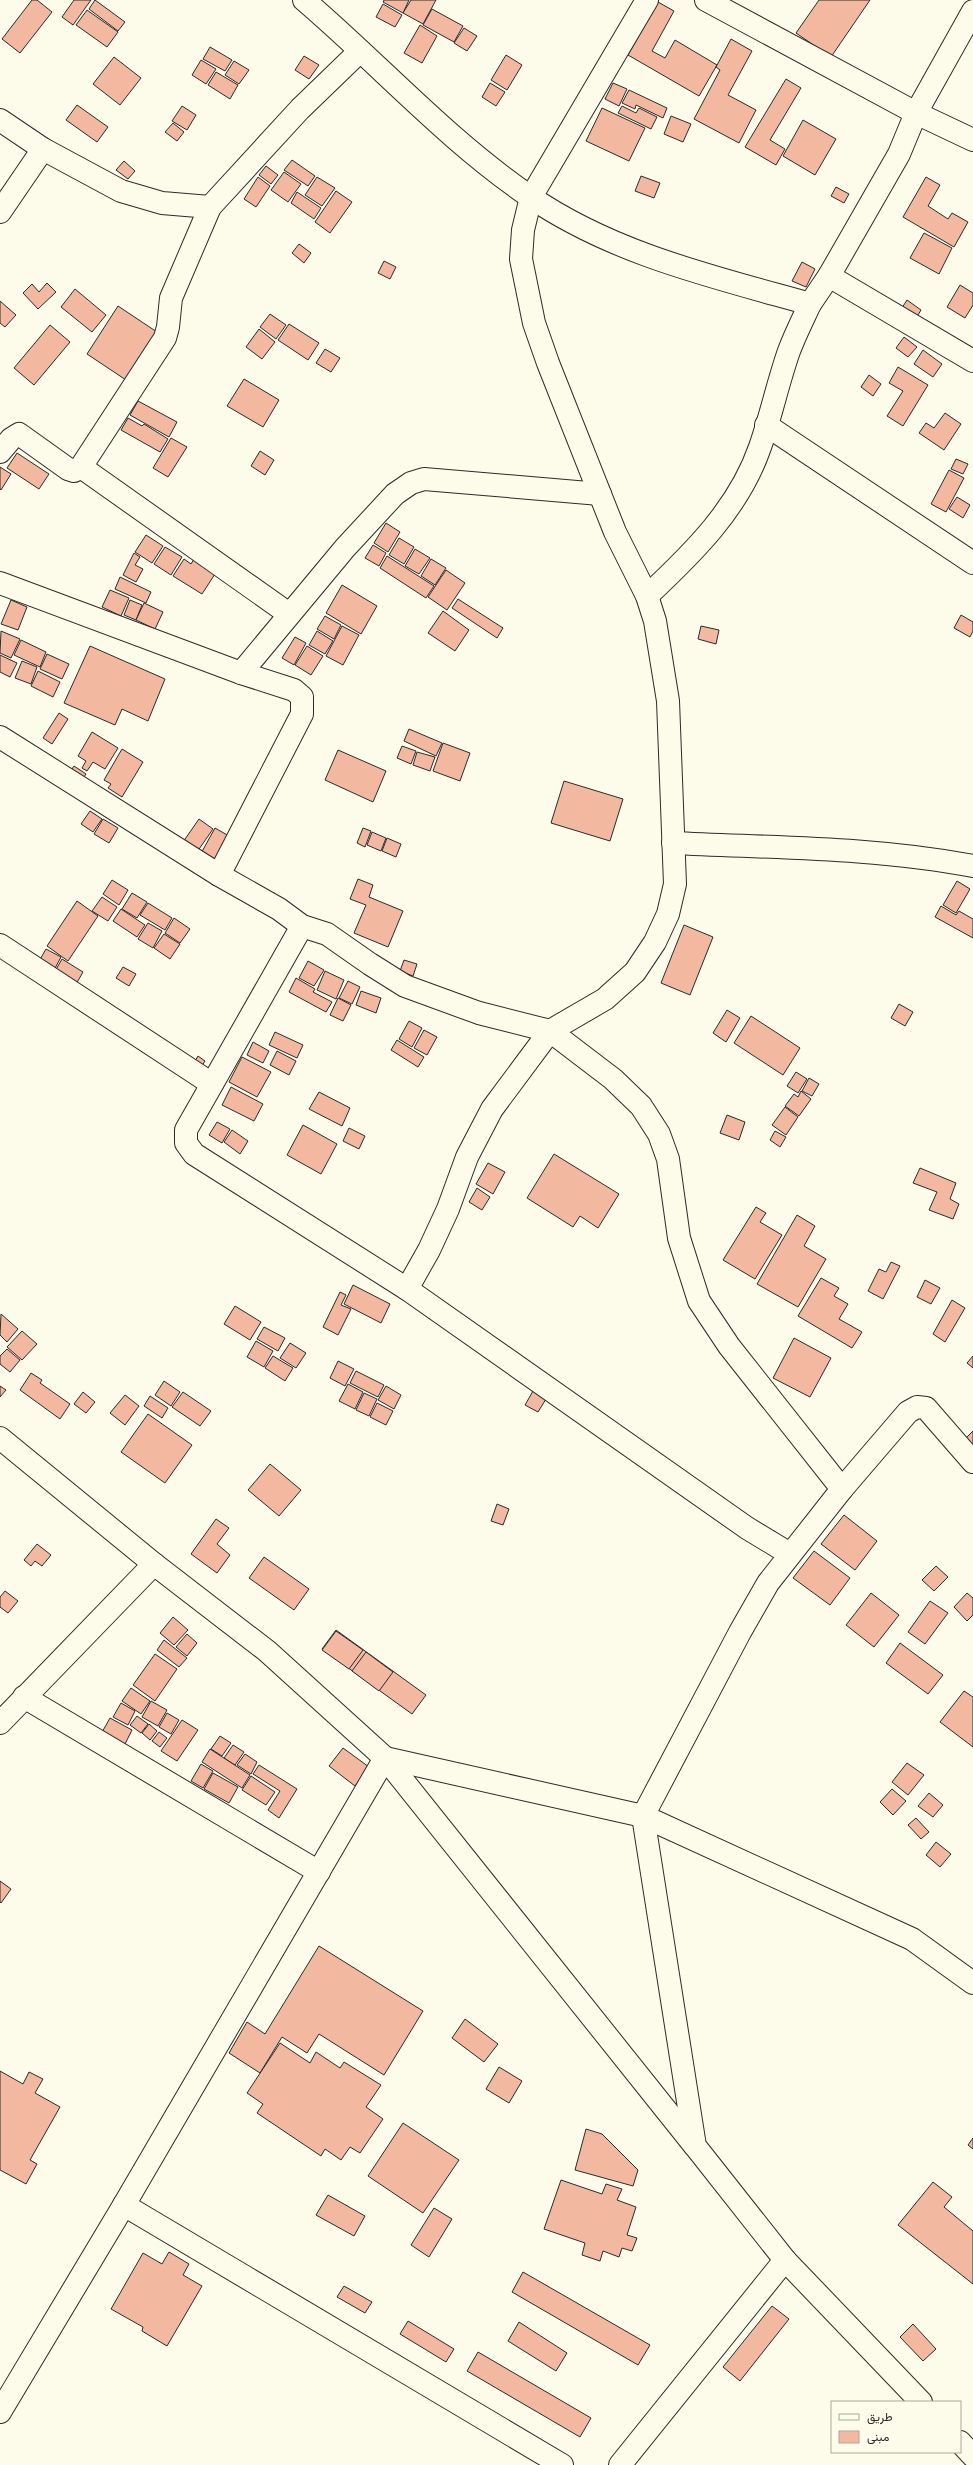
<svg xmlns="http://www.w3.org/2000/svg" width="973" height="2465" font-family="Ubuntu,Vazirmatn,sans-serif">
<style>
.building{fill:#f2b8a0;stroke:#2b2b2b}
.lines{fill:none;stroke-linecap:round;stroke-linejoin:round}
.street-casing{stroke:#2b2b2b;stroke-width:24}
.street{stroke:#fdfbea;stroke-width:22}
</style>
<rect width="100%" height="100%" fill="#fdfbea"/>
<g class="building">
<polygon points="32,0 37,0 52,12 20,53 2,39"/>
<polygon points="74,0 91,0 73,25 62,17"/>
<polygon points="95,0 125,22 118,31 89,9"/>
<polygon points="384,0 409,0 403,13 383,2"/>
<polygon points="411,0 436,0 423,24 403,13"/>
<polygon points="819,0 870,0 831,57 796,33"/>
<polygon points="658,2 674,11 652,51 665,58 675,40 717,65 699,96 628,55"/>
<polygon points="383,4 402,15 395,27 376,17"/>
<polygon points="432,9 463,26 454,42 423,25"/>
<polygon points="87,10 118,32 107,47 76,25"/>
<polygon points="420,25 437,36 422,63 404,53"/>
<polygon points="464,28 477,36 467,51 454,43"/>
<polygon points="731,39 752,51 728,95 756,110 739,143 694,119 720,70 716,67"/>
<polygon points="210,47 232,60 225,71 203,59"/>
<polygon points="506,55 522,65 507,90 491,80"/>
<polygon points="304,56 319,65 309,79 295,70"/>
<polygon points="114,57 141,78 120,105 93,84"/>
<polygon points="201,60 216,69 206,84 192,75"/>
<polygon points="234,61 249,70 239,84 225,75"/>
<polygon points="216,72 238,85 230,99 208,85"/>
<polygon points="786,79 801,88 770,140 785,149 776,165 745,147"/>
<polygon points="490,83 505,92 496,106 482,97"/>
<polygon points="613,83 627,89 619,106 605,99"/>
<polygon points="629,90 667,108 663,118 636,105 635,109 622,103"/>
<polygon points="77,105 108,127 97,142 66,120"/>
<polygon points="182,106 196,115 187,130 172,121"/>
<polygon points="622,106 636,113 639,108 657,117 651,129 618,113"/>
<polygon points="602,108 645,128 629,161 586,141"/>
<polygon points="671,116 691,124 683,142 664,134"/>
<polygon points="803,120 836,139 815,175 783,156"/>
<polygon points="173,123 184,132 177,141 165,132"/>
<polygon points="292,160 315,176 308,186 284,170"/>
<polygon points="124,161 135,171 128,179 116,170"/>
<polygon points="266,166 278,175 271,184 259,175"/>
<polygon points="284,172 301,184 288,202 271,190"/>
<polygon points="641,176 660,183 654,198 635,191"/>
<polygon points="258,177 270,186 256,207 244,199"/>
<polygon points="317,177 335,188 322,206 305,195"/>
<polygon points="926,177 940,185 928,206 948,219 952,213 968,222 954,247 903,217"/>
<polygon points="836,187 849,194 844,203 831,196"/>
<polygon points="336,191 352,202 330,233 315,222"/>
<polygon points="297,192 321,208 314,219 291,203"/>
<polygon points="924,233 952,248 939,274 910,258"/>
<polygon points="299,244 311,253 304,263 292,253"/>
<polygon points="384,261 396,267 390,279 378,273"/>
<polygon points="802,262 815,269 806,287 792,281"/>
<polygon points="47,283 56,292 38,309 23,293 32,284 39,292"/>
<polygon points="960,285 973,293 973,305 965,318 947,307"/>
<polygon points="75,289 106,315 92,332 61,307"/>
<polygon points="907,300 921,310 915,320 900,311"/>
<polygon points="0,301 16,315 5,327 0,323"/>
<polygon points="118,306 160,334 129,382 87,354"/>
<polygon points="270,314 286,325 276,339 260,327"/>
<polygon points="289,324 319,343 308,360 278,340"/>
<polygon points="50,325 70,342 34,385 14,368"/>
<polygon points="259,329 275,342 262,359 246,347"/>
<polygon points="904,337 917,347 908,357 896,348"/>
<polygon points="325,349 340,358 331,372 316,363"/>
<polygon points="923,350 942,364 933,377 914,364"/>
<polygon points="898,367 928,385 903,426 887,416 903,391 889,383"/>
<polygon points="869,375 881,384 873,396 861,387"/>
<polygon points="244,379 279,400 263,427 227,406"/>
<polygon points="138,401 177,422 169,437 130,415"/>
<polygon points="945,413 961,424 944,450 919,433 926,423 934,428"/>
<polygon points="128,418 142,426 144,424 168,439 160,452 121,430"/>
<polygon points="171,438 187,447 168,477 153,468"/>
<polygon points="260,451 274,460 265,475 251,466"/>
<polygon points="17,453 49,474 39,489 7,468"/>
<polygon points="956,459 968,464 963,474 951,469"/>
<polygon points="0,467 11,474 1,490 0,489"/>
<polygon points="949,470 964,478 946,512 931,504"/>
<polygon points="957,497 970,505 963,518 949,509"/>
<polygon points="386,523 400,532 388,552 374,543"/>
<polygon points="146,535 163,546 152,563 135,552"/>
<polygon points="399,538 414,547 404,564 389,555"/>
<polygon points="373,545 386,553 379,566 365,558"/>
<polygon points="165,547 182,557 171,575 154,564"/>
<polygon points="415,549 430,558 419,574 405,566"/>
<polygon points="134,553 140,557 135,565 143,569 136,582 123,575"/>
<polygon points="387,556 434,586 426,598 380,568"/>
<polygon points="184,559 191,564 194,559 215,574 202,594 173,576"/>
<polygon points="431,559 446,568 435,585 421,576"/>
<polygon points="446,570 465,583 447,610 428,597"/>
<polygon points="120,577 151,592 146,603 115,589"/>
<polygon points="342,585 377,606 361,634 326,613"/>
<polygon points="110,590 129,598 121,616 102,607"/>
<polygon points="458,599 503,628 497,638 452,608"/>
<polygon points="11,600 27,607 18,630 1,624"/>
<polygon points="130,600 142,605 136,620 124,615"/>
<polygon points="144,603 163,612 155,629 136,620"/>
<polygon points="443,611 469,630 455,651 428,633"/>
<polygon points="961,615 973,622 973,631 970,637 954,628"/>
<polygon points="325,616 341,625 334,639 317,629"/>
<polygon points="342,626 359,635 343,665 326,656"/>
<polygon points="701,626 719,630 716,644 698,639"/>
<polygon points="1,631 20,639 11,658 0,653"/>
<polygon points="317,631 333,641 325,654 309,645"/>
<polygon points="295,637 306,643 294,665 282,658"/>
<polygon points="21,640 46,652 40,667 14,655"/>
<polygon points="90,646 165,679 148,721 122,709 115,725 64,703"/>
<polygon points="307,646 323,656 311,675 295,665"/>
<polygon points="47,654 69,664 62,679 40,669"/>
<polygon points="0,655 17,663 10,677 0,672"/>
<polygon points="22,661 37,667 31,684 15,678"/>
<polygon points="38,671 60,682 53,697 31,686"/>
<polygon points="59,713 68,719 52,744 43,738"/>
<polygon points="409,729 442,743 436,756 404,741"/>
<polygon points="92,732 118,748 105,769 93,762 87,771 82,768 86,761 78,756"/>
<polygon points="443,743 470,753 460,781 433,771"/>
<polygon points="402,746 416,751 411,764 397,758"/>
<polygon points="122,749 143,762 122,797 108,788 111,784 104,780"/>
<polygon points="338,750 386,771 373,802 325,780"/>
<polygon points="417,752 435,757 430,771 413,765"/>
<polygon points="74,766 86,774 79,784 67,776"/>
<polygon points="564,781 623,799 610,841 551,823"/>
<polygon points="90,811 102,819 93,832 81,824"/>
<polygon points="103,819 118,828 109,843 94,834"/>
<polygon points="199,819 213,829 197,852 183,842"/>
<polygon points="215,828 229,836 213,865 199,857"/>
<polygon points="363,828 371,831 365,847 357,843"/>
<polygon points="372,832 386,838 381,851 367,845"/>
<polygon points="387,838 401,844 396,857 382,851"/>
<polygon points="358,879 373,885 369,897 403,911 388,947 354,933 366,905 350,899"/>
<polygon points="112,880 128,890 119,905 103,894"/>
<polygon points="957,881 970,889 956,913 943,905"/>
<polygon points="132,893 147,902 137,918 122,909"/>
<polygon points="102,897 117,907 108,921 92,911"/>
<polygon points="77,901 98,916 68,961 47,946"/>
<polygon points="148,903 172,918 165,930 140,915"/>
<polygon points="941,906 956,915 959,911 973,919 973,938 935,917"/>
<polygon points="121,909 145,925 137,937 113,921"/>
<polygon points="174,918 190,929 180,943 165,933"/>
<polygon points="148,923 162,931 153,948 138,939"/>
<polygon points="684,925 713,937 690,995 661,983"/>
<polygon points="164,934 180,944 170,959 154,948"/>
<polygon points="46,949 61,957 53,972 38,963"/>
<polygon points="62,959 83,972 75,986 54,973"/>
<polygon points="404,960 417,964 413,976 400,971"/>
<polygon points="308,961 324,970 314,986 299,978"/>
<polygon points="123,967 136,974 129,986 116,978"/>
<polygon points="325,971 344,980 336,999 317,990"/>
<polygon points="296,978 315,989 313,992 332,1002 326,1012 289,992"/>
<polygon points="348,981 360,987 352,1004 339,998"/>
<polygon points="361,991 381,998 376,1013 356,1005"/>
<polygon points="338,998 351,1005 343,1021 330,1015"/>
<polygon points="899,1004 913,1012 905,1026 891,1018"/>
<polygon points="727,1010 740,1018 726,1042 713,1033"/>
<polygon points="751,1016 800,1048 783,1075 734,1043"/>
<polygon points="409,1021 422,1028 412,1047 399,1039"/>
<polygon points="424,1030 437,1037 427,1055 414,1048"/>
<polygon points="275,1032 303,1045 297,1058 269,1045"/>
<polygon points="397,1040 424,1057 418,1067 391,1050"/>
<polygon points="253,1042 269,1051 263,1063 247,1055"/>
<polygon points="277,1051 296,1061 289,1075 270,1065"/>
<polygon points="198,1056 205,1061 198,1072 191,1068"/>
<polygon points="242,1057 271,1072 257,1097 229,1082"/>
<polygon points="796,1072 807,1079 798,1093 787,1086"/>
<polygon points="809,1078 819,1084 812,1096 802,1091"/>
<polygon points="231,1087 263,1104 254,1121 222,1105"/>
<polygon points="801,1091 811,1099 799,1116 785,1106 794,1094 798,1097"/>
<polygon points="319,1092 350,1108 342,1126 309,1109"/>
<polygon points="785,1107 798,1117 786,1135 772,1125"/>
<polygon points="727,1115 745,1122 739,1140 720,1133"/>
<polygon points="217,1122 230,1129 222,1143 209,1135"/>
<polygon points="303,1125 337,1144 321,1174 287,1155"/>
<polygon points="349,1128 365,1136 359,1149 343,1141"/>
<polygon points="232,1130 248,1141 240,1154 224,1142"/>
<polygon points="775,1131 786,1137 780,1147 770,1140"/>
<polygon points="554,1154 619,1194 598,1228 580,1216 573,1227 527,1198"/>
<polygon points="488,1163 505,1172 493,1194 476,1184"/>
<polygon points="920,1168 956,1183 950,1199 959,1204 953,1219 929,1210 937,1192 913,1183"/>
<polygon points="477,1188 490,1197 482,1210 469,1202"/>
<polygon points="756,1207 766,1213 760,1222 782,1235 755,1279 723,1260"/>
<polygon points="797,1215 815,1226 804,1246 826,1259 798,1307 757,1284"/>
<polygon points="891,1262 900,1266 883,1299 868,1291 879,1269 886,1272"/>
<polygon points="821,1278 839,1288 834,1296 848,1304 839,1319 862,1332 852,1348 798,1316"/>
<polygon points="925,1280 940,1288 931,1304 917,1297"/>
<polygon points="353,1285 390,1304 381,1323 344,1304"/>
<polygon points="340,1292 346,1295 341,1305 351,1309 338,1335 323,1327"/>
<polygon points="952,1300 965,1308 945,1342 933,1334"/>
<polygon points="235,1306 261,1322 250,1340 224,1324"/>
<polygon points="1,1314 18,1329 7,1342 0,1335"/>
<polygon points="264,1327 285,1338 278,1351 257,1339"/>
<polygon points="22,1331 37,1344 22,1360 7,1347"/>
<polygon points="794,1338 831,1358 810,1397 773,1378"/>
<polygon points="256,1341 273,1351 264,1367 247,1357"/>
<polygon points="290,1343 306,1353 296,1368 280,1358"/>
<polygon points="7,1349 20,1360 10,1372 0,1364 0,1356"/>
<polygon points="273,1356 293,1368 285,1381 265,1368"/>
<polygon points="973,1356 973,1368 967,1363"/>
<polygon points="338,1361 354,1369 345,1386 330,1378"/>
<polygon points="356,1371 384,1385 378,1397 350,1383"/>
<polygon points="31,1373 42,1380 40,1383 70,1404 60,1419 20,1390"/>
<polygon points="164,1381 180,1392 171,1406 155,1395"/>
<polygon points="348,1384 363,1392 355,1409 339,1401"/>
<polygon points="0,1386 6,1390 0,1397"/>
<polygon points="386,1386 401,1395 394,1409 378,1400"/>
<polygon points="533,1391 546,1399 538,1412 525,1405"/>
<polygon points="83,1392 95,1402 86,1413 74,1404"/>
<polygon points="183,1392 211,1411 200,1426 172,1407"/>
<polygon points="364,1393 377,1399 369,1416 356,1410"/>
<polygon points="125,1395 139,1406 125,1425 110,1413"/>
<polygon points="150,1396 168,1408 162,1418 144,1406"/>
<polygon points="377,1403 393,1411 386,1425 370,1417"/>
<polygon points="148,1414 192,1445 165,1483 121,1452"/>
<polygon points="973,1431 973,1446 966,1438"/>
<polygon points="270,1464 301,1490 279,1516 248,1490"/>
<polygon points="497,1504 509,1509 503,1525 491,1521"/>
<polygon points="844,1515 877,1541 855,1570 821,1544"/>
<polygon points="216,1519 229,1528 217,1544 230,1555 217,1573 191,1554"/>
<polygon points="37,1544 51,1555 42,1566 35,1561 31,1566 24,1560"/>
<polygon points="814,1551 850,1578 830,1605 793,1578"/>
<polygon points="264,1557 309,1589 294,1610 249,1578"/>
<polygon points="936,1566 948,1577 934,1591 922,1580"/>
<polygon points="5,1591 18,1601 8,1613 0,1607 0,1597"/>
<polygon points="871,1593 899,1615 874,1647 846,1625"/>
<polygon points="967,1593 973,1598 973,1615 967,1621 954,1607"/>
<polygon points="930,1601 948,1613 925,1644 908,1632"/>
<polygon points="173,1617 188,1630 174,1645 160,1633"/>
<polygon points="336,1630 426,1695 412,1714 322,1649"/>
<polygon points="336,1631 363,1650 349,1669 322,1650"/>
<polygon points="187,1634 197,1643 187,1656 176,1647"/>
<polygon points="164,1640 187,1658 179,1667 157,1650"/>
<polygon points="900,1643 943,1675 928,1694 886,1663"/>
<polygon points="366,1652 393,1672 379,1691 352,1671"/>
<polygon points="155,1654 177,1669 155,1701 133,1685"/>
<polygon points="131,1688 150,1701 141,1714 122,1701"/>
<polygon points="964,1691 973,1697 973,1747 940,1722"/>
<polygon points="151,1701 167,1710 158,1726 142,1717"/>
<polygon points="121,1703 135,1711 128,1725 113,1717"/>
<polygon points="167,1713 179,1720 171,1734 159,1727"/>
<polygon points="137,1716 148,1724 141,1733 130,1725"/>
<polygon points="110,1718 132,1730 124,1746 101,1734"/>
<polygon points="182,1720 198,1730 177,1761 161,1751"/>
<polygon points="149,1724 157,1731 150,1740 142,1733"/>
<polygon points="159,1732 167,1738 160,1747 152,1741"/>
<polygon points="220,1736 231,1743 222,1756 211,1749"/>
<polygon points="233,1745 244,1752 235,1765 224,1758"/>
<polygon points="343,1748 369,1767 355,1786 329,1766"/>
<polygon points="210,1749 250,1775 242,1788 202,1762"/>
<polygon points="245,1754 257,1762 251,1774 237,1765"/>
<polygon points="907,1763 924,1775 908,1795 892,1782"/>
<polygon points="201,1764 213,1771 203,1788 191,1781"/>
<polygon points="259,1765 297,1789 279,1818 268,1810 280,1791 253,1774"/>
<polygon points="213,1773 238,1787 229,1803 204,1789"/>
<polygon points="251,1776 275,1792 266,1805 242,1790"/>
<polygon points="892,1789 906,1801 893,1815 880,1802"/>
<polygon points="929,1793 943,1805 933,1817 918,1806"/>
<polygon points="916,1818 929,1832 921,1839 908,1825"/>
<polygon points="936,1842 951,1854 940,1867 926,1855"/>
<polygon points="0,1881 11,1889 1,1903 0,1902"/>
<polygon points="319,1946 423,2011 384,2075 319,2034 307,2053 282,2037 260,2073 229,2053 247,2022 265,2034"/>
<polygon points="465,2019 498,2044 484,2062 452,2038"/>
<polygon points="280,2043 310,2063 316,2052 340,2068 344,2062 381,2085 366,2107 383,2119 360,2153 350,2147 341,2160 325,2149 321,2156 257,2113 263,2104 247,2093"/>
<polygon points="499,2067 522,2081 509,2103 486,2089"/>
<polygon points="0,2071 23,2084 29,2072 43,2079 35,2093 60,2107 30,2160 37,2164 26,2184 0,2170"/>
<polygon points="403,2123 459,2160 423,2213 368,2176"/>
<polygon points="586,2129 602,2134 638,2170 633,2186 575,2170"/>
<polygon points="973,2138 973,2149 968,2145"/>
<polygon points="561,2180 602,2194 606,2184 622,2189 617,2200 636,2207 627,2235 637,2238 632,2251 622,2248 619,2257 603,2251 600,2261 582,2255 585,2243 544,2229"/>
<polygon points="933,2182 952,2197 944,2207 973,2231 973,2284 898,2225"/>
<polygon points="328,2195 365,2216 354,2236 316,2215"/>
<polygon points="434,2208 452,2219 429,2257 411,2245"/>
<polygon points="169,2252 189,2264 183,2275 202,2286 167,2346 142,2331 143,2327 111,2309 143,2253 162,2264"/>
<polygon points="523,2272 650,2345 638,2365 512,2292"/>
<polygon points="344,2286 372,2302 365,2313 337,2297"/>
<polygon points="772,2306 789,2319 740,2381 723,2367"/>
<polygon points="408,2321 454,2349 446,2362 400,2334"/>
<polygon points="519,2322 567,2353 556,2371 508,2341"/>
<polygon points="913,2324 936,2349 923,2361 900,2337"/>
<polygon points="478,2352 591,2418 580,2437 467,2371"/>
</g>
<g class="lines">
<defs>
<g id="street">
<path d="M304 0C380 65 447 140 529 196 613 254 714 277 810 304L829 276 899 154 916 113 973 11"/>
<polyline points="706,0 916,113 973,140"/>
<polyline points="0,120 43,149 121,191 162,203 210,207"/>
<polyline points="0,212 43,149"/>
<polyline points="829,276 973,361"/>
<polyline points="766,425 973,563"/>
<polyline points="0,452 11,439 19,434 68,469 74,471 81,467 165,338 168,327 171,298 210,207 300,109 360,51"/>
<polyline points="81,467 289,614"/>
<polyline points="0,583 241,673 294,690 302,697 302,714 219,875"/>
<path d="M647 596C693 553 739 508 760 447 771 416 778 382 789 351 795 335 803 319 810 304"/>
<polyline points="241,673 345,548 395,494 411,483 424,479 600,494"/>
<polyline points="0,737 219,875 279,909 302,926 327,934 370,964 405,986 479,1013 550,1031 613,1079 641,1106 659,1134 668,1159 679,1238 699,1301 729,1346 842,1489"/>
<path d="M673 843C773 848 874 847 973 866"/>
<polyline points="302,926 186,1130 186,1143 194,1154 407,1289 747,1528 790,1554"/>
<polyline points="0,945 212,1084"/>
<polyline points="407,1289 429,1250 448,1209 467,1157 492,1109 550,1031 605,999 635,972 655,942 668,914 675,884 668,701 655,621 647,596 615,532 548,363 534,323 521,259 523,230 531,197 647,0"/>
<polyline points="0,1438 154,1564 267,1651 385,1758 694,2145"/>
<polyline points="24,1697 319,1872"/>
<polyline points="0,1723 154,1564"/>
<polyline points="385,1758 643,1816 912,1939 973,1983"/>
<polyline points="124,2205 562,2465"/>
<polyline points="921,2402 785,2260 695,2146 643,1816 740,1632 768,1583 842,1489 908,1412 917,1407 926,1408 973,1462"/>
<polyline points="0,2412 124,2205 385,1758"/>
<polyline points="960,2442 973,2456"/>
<polyline points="620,2465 785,2260"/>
</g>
</defs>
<use href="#street" class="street-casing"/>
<use href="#street" class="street"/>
</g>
<rect x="831" y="2401" width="130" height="52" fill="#fdfbea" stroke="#a9a89e"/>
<rect x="839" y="2414" width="20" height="6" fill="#fdfbea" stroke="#a9a89e"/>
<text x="867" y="2421" font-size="12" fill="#2b2b2b">طريق</text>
<rect x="839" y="2431" width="20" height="12" fill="#f2b8a0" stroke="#a9a89e"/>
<text x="867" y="2441" font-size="12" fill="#2b2b2b">مبنى</text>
</svg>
